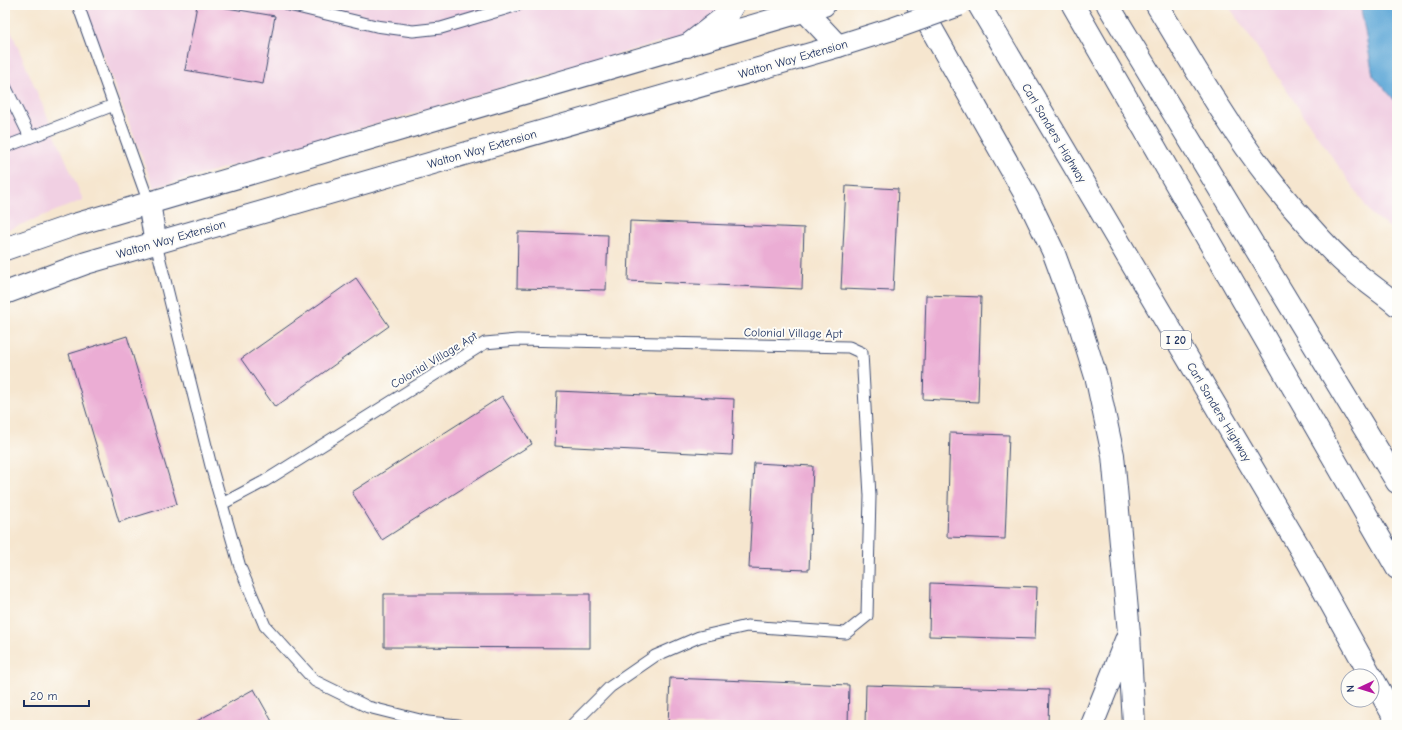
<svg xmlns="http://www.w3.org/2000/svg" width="1402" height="730" font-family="'Comic Neue',sans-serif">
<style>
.built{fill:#f1d0e3}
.water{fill:#61a9d8;stroke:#3e6c9b}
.building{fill:#ebadd4}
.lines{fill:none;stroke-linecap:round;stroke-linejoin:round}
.lane-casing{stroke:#3c4a6f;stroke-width:13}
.secondary-casing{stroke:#3c4a6f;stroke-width:24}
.highway-casing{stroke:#3c4a6f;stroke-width:24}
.lane{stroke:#fff;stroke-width:11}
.secondary{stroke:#fff;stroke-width:22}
.highway{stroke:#fff;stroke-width:22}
.secondary-bridge-casing{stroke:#3c4a6f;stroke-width:24;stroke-linecap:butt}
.secondary-bridge{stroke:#fff;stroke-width:22}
.labels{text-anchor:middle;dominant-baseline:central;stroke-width:4;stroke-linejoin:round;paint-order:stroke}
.shield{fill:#fdfcf7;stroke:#5f6c8c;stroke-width:1}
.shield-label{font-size:11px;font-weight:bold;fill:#1b2f5e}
.street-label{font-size:12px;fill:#1b2f5e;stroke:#fdfcf7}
</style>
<rect width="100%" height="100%" fill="#fdfcf7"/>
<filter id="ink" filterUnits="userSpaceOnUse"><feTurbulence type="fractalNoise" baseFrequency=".025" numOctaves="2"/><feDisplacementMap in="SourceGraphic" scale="8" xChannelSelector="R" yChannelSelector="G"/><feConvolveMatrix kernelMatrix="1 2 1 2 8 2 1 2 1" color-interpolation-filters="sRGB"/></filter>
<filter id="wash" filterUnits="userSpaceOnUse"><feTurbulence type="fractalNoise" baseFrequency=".012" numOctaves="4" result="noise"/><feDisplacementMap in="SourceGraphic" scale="16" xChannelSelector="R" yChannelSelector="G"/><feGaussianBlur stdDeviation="0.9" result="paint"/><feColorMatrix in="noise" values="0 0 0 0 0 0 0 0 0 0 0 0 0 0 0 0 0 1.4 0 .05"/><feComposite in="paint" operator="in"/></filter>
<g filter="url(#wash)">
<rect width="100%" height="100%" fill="#f6e6cf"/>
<g class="built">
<polygon points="83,5 716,5 719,12 695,32 154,188"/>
<polygon points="1228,5 1397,5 1397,233 1372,215"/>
<polygon points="5,17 83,200 5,231"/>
</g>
<polygon class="water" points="1362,5 1397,5 1397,103 1373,75 1361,9"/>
<g id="blocks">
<g class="building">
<polygon points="197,5 209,5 275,16 263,84 185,70"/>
<polygon points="846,186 898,189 893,291 841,289"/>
<polygon points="630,221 804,228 802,289 628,281"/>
<polygon points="518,232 608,235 606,290 517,288"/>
<polygon points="356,278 389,326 275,407 241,359"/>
<polygon points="926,295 981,297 978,402 923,399"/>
<polygon points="127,336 177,504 119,522 69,354"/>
<polygon points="557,391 734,399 732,455 555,446"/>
<polygon points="502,396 532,444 382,540 352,492"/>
<polygon points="950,433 1009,435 1005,539 947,537"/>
<polygon points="754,463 813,466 809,570 749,568"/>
<polygon points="930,583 1037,587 1035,639 929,636"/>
<polygon points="384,594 590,594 590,648 384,647"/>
<polygon points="670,678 849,685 848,725 668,725"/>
<polygon points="866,685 1049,690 1048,725 865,725"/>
<polygon points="254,689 274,725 199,725 197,721"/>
</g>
</g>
</g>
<g filter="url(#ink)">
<use href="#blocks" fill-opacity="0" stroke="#3c4a6f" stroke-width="1"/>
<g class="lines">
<defs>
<g id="lane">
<polyline points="78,5 149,203"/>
<polyline points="289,5 376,26 413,31 441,28 518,5"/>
<polyline points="5,86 30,137"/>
<polyline points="5,147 114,105"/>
<polyline points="156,244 211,466 240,567 265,626 315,681 368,707 428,722 458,725"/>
<polyline points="222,504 265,481 485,343 517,340 849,347 862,353 870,496 867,616 846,633 747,626 699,637 655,656 610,687 573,724"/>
</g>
<g id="secondary">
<polyline points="805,11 838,46"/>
<polyline points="149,203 156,244"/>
<polyline points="5,249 74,225 824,5"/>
<polyline points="5,293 86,263 838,46 892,29"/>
</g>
<g id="highway">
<polyline points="801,5 805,11"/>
<polyline points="918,5 1028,199 1053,251 1079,322 1097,380 1113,455 1129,633 1134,725"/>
<polyline points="979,5 1308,562 1371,676"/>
<polyline points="1073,5 1397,568"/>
<polyline points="1108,5 1397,482"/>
<path d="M1157 5C1203 82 1248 160 1309 226 1323 242 1340 260 1356 273 1369 284 1384 294 1397 305"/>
<polyline points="687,46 727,15 733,5"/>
<polyline points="1372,677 1397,722"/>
<polyline points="1092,725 1126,640"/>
</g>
</defs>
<use href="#lane" class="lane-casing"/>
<use href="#secondary" class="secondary-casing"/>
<use href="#highway" class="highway-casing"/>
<use href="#lane" class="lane"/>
<use href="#secondary" class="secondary"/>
<use href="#highway" class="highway"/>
<defs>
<polyline id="secondary-bridge" points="892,29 959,5"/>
</defs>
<use href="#secondary-bridge" class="secondary-bridge-casing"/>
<use href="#secondary-bridge" class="secondary-bridge"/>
</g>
</g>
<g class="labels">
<rect class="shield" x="1161" y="331" width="30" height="18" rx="3"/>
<g class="shield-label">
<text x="1176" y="340">I 20</text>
</g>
<g class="street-label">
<text transform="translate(793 59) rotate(-16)">Walton Way Extension</text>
<text transform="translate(1054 133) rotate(59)">Carl Sanders Highway</text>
<text transform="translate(482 149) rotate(-16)">Walton Way Extension</text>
<text transform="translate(171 239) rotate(-16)">Walton Way Extension</text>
<text transform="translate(793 333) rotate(1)">Colonial Village Apt</text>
<text transform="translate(434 360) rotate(-31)">Colonial Village Apt</text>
<text transform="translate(1219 412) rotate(59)">Carl Sanders Highway</text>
</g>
</g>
<rect width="1402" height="730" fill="none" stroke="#fdfcf7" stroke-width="20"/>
<g transform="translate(1360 688) rotate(266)"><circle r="19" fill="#fdfcf7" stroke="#a3aaba"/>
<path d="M0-3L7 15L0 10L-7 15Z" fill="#b5179e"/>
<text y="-6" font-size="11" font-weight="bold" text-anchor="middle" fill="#1b2f5e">N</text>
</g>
<path d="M24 700v6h65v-6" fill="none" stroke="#1b2f5e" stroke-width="2"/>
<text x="30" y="700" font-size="12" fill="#1b2f5e" stroke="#fdfcf7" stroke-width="3" paint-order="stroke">20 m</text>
</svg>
